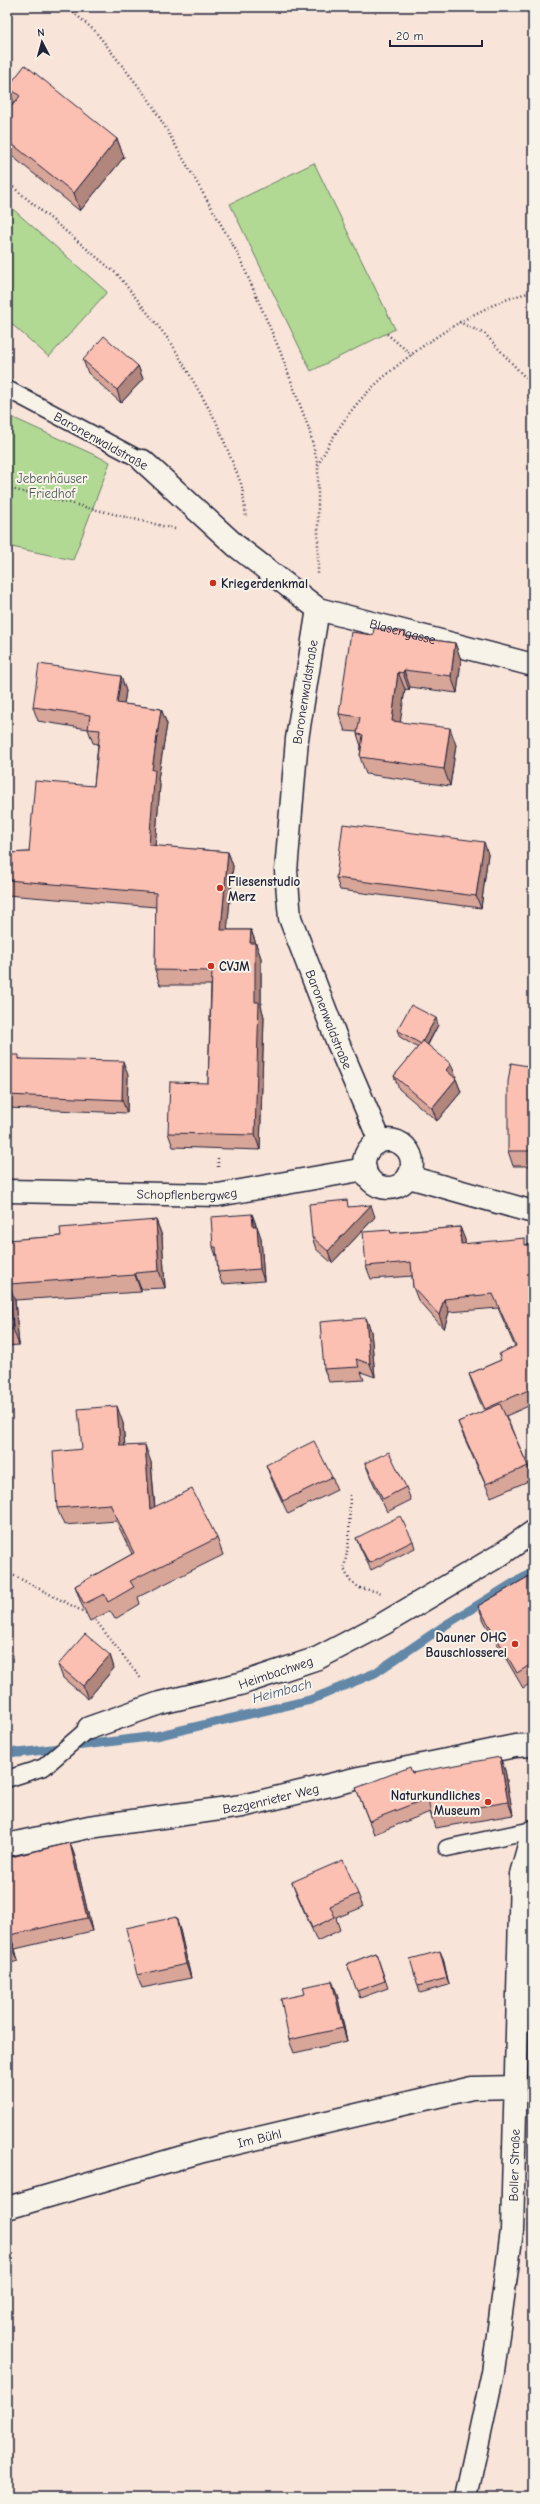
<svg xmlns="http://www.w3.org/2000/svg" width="540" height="2504" font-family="'Comic Neue',sans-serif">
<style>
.green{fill:#b2d994;stroke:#6a7e68}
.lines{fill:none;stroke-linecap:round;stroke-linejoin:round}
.stream{stroke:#6387a7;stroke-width:9}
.lane-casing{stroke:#22223b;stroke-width:19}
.street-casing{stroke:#22223b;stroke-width:25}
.secondary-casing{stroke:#22223b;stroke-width:25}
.path{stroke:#22223b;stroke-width:2.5;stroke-dasharray:1 3;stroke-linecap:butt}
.lane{stroke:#f7f3e8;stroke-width:16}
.street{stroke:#f7f3e8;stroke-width:22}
.secondary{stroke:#f7f3e8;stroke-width:22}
.wall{fill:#d8a599;stroke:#22223b}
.shaded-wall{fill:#b0867d;stroke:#22223b}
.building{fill:#fbc0b2;stroke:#22223b}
.poi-dot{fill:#c8321e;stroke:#f7f3e8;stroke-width:1.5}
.labels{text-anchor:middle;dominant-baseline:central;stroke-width:4;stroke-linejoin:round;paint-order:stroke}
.street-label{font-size:13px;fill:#22223b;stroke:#f7f3e8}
.park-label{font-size:13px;fill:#4d5956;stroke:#f7f3e8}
.poi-label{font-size:13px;font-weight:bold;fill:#22223b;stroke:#f7f3e8;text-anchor:start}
.water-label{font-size:14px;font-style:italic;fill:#435471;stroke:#f7f3e8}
</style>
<rect width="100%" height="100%" fill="#f8e4d8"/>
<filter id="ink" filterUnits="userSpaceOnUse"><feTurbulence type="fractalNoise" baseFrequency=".025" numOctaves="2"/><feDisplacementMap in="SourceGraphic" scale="8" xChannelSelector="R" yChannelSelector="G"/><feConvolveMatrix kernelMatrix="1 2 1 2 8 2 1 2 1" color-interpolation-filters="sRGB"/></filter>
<g filter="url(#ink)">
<g class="green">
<polygon points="314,163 395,329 311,371 230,204"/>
<polygon points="7,204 107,292 49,357 7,320"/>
<polygon points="7,415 110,462 73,560 7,546"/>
</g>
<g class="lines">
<polyline class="stream" points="7,1751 19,1753 156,1736 310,1700 375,1673 447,1624 533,1571"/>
<defs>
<g id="lane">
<polyline points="7,389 143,461"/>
<polyline points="7,1779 44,1767 89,1728"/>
<polyline points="447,1848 533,1830"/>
</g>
<g id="street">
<path id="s1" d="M143 461 235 545 318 609 533 665"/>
<path id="s2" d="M318 609 297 739 286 871 290 918 338 1043 380 1141"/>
<circle cx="388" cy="1164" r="24"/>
<polyline points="409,1177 533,1212"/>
<path id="s3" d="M7 1191 218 1195 365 1169"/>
<path id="s4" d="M89 1728 160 1703 240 1684 318 1658 383 1624 500 1555 533 1532"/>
<path id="s5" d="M7 1845 89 1827 242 1806 359 1778 515 1746 533 1745"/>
<path id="s6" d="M7 2208 203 2151 472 2088 516 2087"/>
</g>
<g id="secondary">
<path id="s7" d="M466 2497 493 2372 512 2231 521 1874 533 1831"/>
</g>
</defs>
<use href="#lane" class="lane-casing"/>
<use href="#street" class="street-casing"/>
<use href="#secondary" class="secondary-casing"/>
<g class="path">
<polyline points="67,7 95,31 150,101 238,254 280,351 309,429 318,465 318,574"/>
<polyline points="7,182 118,275 172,344 216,421 242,486 246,517"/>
<polyline points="459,322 485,334 533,386"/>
<polyline points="387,334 412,355"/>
<path d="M318 465C330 441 345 416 364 396 401 357 479 302 533 292"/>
<polyline points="7,488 175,529"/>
<polyline points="218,1167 218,1157"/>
<polyline points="350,1495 349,1540 344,1569 350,1581 360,1588 383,1593"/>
<polyline points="7,1572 88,1614"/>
<polyline points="93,1617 142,1680"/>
</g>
<use href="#lane" class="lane"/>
<use href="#street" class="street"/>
<use href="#secondary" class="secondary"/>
</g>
<g class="wall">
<polygon points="8,87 117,139 124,157 80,211 7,152 7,112 14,103"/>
<polygon points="83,360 138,366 143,379 121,403 88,373"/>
<polygon points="373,635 407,636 455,643 461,660 457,693 410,687 409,690 405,689 400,722 456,745 450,786 366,774 360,757 361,746 357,734 358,732 345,731 339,714"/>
<polygon points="121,676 126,691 124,704 161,709 167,724 158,779 160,785 155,846 228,852 233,866 227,930 251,930 261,958 261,1006 264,1017 260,1150 173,1147 168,1133 208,1083 211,985 160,985 155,970 156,907 7,895 7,853 29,852 94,786 98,744 93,743 88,729 38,721 33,707"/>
<polygon points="488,854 481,908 340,890 336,878"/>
<polygon points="438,1025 428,1045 456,1077 455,1078 456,1079 461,1092 437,1121 399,1089 394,1076 418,1048 400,1037 397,1030"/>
<polygon points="7,1055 21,1059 128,1075 127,1113 7,1108"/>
<polygon points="533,1067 533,1166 513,1166 508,1151"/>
<polygon points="349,1207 375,1217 332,1263 316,1249 312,1237"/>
<polygon points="252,1214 261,1238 264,1281 222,1284 218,1272 217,1259 213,1247"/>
<polygon points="156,1220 162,1236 165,1288 141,1289 141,1292 15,1300 19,1345 7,1346 7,1231 10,1240 61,1236"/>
<polygon points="460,1227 465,1240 465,1244 533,1245 533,1404 506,1416 528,1466 533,1479 491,1497 463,1435 458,1422 484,1411 474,1388 469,1374 501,1360 515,1347 498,1308 449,1312 444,1329 418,1300 413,1287 412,1276 371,1279 366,1266 390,1230 391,1233"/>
<polygon points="366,1318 371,1331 375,1377 361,1372 364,1380 329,1382 324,1369"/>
<polygon points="123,1423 125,1446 151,1462 155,1507 217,1538 223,1555 138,1597 140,1604 115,1619 110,1611 90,1621 81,1603 75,1586 132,1554 116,1521 64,1525 57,1508 82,1449"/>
<polygon points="365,1463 406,1487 411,1500 387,1512 370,1476"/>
<polygon points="266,1465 332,1477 337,1490 288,1514 271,1478"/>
<polygon points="356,1538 413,1541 415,1548 371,1570 359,1545"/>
<polygon points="533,1574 533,1682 523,1688 484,1621 478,1606"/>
<polygon points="110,1655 114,1668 88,1699 63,1678 58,1665"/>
<polygon points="505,1770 513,1815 435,1828 430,1812 374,1834 356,1788 412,1773"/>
<polygon points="70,1843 75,1857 92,1931 15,1949 18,1961 7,1964 7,1858"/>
<polygon points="292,1882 358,1894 363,1907 336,1918 340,1930 317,1941 297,1895"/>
<polygon points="180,1930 191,1978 142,1988 137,1975"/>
<polygon points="376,1953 388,1988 360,1998 347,1964"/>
<polygon points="443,1958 449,1985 420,1993 418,1986"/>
<polygon points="332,1981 337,1994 347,2041 294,2053 289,2040 305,1994"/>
</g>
<g class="shaded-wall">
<polygon points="117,139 124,157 80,211 74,193"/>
<polygon points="138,366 143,379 121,403 117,390"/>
<polygon points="455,643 461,660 457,693 451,676"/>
<polygon points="404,670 410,687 409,690 403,673"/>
<polygon points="398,672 405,689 398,738 392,721"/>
<polygon points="121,676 126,691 122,717 117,703"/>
<polygon points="161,709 167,724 158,779 160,785 154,860 149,845 152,770"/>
<polygon points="450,728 456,745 450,786 444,769"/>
<polygon points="484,842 488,854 481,908 476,896"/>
<polygon points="228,852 233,866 226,944 221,930"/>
<polygon points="251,930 261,958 261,1006 264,1017 260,1150 255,1135 250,943"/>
<polygon points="436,1018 438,1025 424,1051 421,1044"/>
<polygon points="123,1061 128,1075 127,1113 122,1100"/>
<polygon points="451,1064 456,1077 451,1083 446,1070"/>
<polygon points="456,1079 461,1092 437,1121 432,1108"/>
<polygon points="371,1205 375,1217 332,1263 328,1251"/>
<polygon points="252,1214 256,1226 253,1226"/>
<polygon points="156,1220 162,1236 165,1288 159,1271"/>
<polygon points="257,1226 261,1238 264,1281 260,1269"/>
<polygon points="460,1227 465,1240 466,1258 461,1244"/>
<polygon points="7,1231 10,1239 11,1257 7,1245"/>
<polygon points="135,1273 141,1289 141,1292 135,1275"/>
<polygon points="9,1284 15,1300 19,1345 13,1329"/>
<polygon points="444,1299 449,1312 444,1329 439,1315"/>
<polygon points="366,1318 371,1331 375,1377 370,1364"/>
<polygon points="117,1406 123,1423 126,1463 120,1446"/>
<polygon points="145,1445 151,1462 156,1526 150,1509"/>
<polygon points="110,1655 114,1668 88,1699 83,1686"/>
<polygon points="500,1757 505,1770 513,1815 508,1802"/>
<polygon points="70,1843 75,1857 92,1931 87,1918"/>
<polygon points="176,1917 180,1930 191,1978 186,1964"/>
<polygon points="10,1935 15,1949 18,1961 13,1948"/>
<polygon points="440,1951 443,1958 449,1985 447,1978"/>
<polygon points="332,1981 337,1994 347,2041 343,2028"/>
</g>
<g class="building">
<polygon points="25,65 117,139 74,193 7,140 7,112 20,96 8,87"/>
<polygon points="104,336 138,366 117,390 83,360"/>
<polygon points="374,628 406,632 405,636 455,643 451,676 404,670 403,673 398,672 392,721 450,728 444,769 360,757 363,735 357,734 360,717 339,714 351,632 373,635"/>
<polygon points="39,664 121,676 117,703 161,709 152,770 155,770 149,845 228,852 221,930 251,930 250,943 255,943 255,1002 259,1002 255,1135 168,1133 170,1082 208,1083 212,971 155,970 156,893 7,880 7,853 29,852 35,781 94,786 100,730 88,729 90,715 33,707"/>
<polygon points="343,824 484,842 476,896 336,878"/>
<polygon points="411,1005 436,1018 421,1044 397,1030"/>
<polygon points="423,1041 451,1064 446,1070 456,1079 432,1108 394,1076"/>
<polygon points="7,1055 19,1055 19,1059 123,1061 122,1100 7,1095"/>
<polygon points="511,1063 533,1067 533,1151 508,1151 508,1082"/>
<polygon points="347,1200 348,1207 371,1205 328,1251 312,1237 309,1204"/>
<polygon points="252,1214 253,1226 257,1226 260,1269 218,1272 216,1247 213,1247 211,1217"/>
<polygon points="156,1220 159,1271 135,1273 135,1275 9,1284 13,1329 7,1329 7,1240 61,1236 60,1228"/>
<polygon points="460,1227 461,1244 525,1238 525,1245 533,1245 533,1388 485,1409 469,1374 501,1360 499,1354 516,1346 493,1294 444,1299 439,1315 413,1287 411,1262 366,1266 363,1232 390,1230 391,1233"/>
<polygon points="366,1318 370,1364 356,1359 359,1367 324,1369 320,1322"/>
<polygon points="500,1404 528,1466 486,1484 458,1422"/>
<polygon points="117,1406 120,1446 145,1445 150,1509 192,1489 217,1538 130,1581 134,1587 108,1602 104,1594 84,1604 75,1586 134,1553 110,1504 57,1508 53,1452 82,1449 78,1409"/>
<polygon points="314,1441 332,1477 283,1501 266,1465"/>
<polygon points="389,1452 406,1487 383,1499 365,1463"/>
<polygon points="400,1516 413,1541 369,1563 356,1538"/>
<polygon points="533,1574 533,1663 517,1673 478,1606"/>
<polygon points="85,1634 110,1655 83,1686 58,1665"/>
<polygon points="500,1757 508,1802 431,1815 428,1798 369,1821 356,1788 410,1767 412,1773"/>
<polygon points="70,1843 87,1918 10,1935 13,1948 7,1949 7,1858"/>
<polygon points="343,1860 358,1894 330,1906 335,1917 312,1928 292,1882"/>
<polygon points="176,1917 186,1964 137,1975 126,1928"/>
<polygon points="440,1951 447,1978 418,1986 410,1959"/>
<polygon points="376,1953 385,1981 357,1991 347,1964"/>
<polygon points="332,1981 343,2028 289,2040 281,1999 305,1994 303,1987"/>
</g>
</g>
<g class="poi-dot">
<circle cx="213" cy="583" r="4"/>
<circle cx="220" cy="888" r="4"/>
<circle cx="211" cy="966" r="4"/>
<circle cx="515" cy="1644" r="4"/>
<circle cx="488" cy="1802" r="4"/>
</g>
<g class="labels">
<g class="street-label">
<text transform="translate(101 441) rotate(29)">Baronenwaldstraße</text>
<text stroke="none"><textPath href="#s1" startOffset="317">Blasengasse</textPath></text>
<text transform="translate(305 692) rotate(-81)">Baronenwaldstraße</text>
<text stroke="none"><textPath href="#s2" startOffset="420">Baronenwaldstraße</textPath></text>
<text stroke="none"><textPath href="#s3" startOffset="180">Schopflenbergweg</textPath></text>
<text stroke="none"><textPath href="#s4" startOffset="195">Heimbachweg</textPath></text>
<text stroke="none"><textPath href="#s5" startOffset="268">Bezgenrieter Weg</textPath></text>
<text stroke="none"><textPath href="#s6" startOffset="262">Im Bühl</textPath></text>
<text stroke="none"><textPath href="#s7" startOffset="336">Boller Straße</textPath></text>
</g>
<g class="park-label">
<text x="52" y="478">Jebenhäuser<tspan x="52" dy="15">Friedhof</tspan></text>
</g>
<g class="poi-label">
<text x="221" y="583">Kriegerdenkmal</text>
<text x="228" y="881">Fliesenstudio<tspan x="228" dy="15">Merz</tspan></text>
<text x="219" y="966">CVJM</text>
<text x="507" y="1637" text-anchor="end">Dauner OHG<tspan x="507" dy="15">Bauschlosserei</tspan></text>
<text x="480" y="1795" text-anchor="end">Naturkundliches<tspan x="480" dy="15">Museum</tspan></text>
</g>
<g class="water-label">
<text transform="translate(282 1691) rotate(-15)">Heimbach</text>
</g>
</g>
<rect width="540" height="2504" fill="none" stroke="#f7f3e8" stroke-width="24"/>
<rect x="12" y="12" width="516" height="2480" fill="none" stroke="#22223b" stroke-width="1.5" filter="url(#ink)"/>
<g transform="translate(42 42) rotate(354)" stroke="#f7f3e8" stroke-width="3" paint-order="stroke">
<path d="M0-3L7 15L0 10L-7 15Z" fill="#22223b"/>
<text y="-6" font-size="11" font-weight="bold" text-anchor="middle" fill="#22223b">N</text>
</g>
<path d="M390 40v6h92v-6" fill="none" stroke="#22223b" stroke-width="2"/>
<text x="396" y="40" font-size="12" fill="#22223b" stroke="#f7f3e8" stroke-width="3" paint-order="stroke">20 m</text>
</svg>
